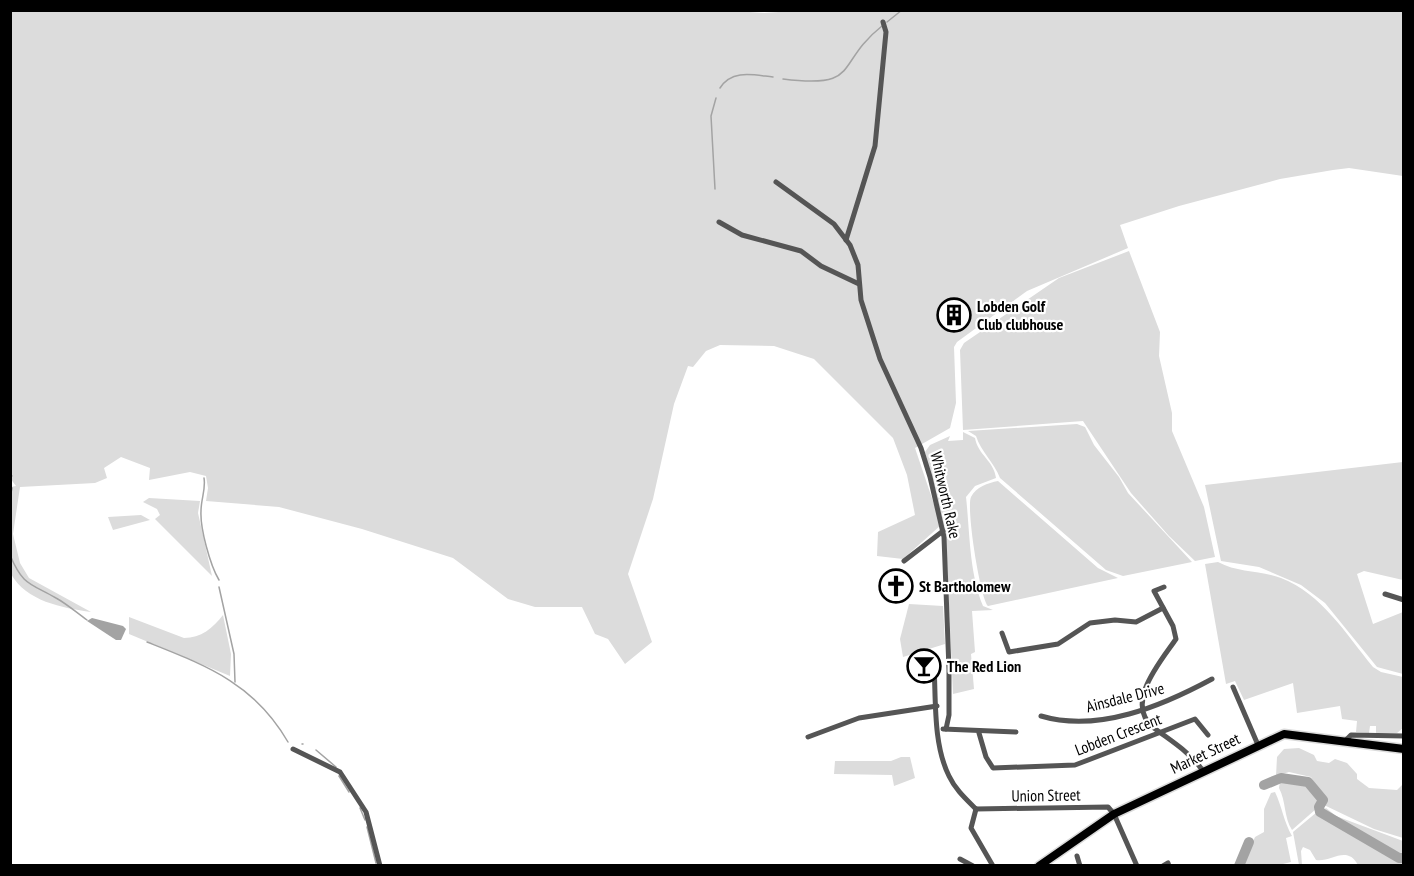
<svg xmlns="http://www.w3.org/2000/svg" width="1414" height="876" font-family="'PT Sans Narrow',sans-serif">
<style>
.green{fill:#dcdcdc}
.water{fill:#a3a3a3}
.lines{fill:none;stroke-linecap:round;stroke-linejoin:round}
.stream{stroke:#a3a3a3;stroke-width:1.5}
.river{stroke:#a3a3a3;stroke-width:10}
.primary-casing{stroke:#dbdbdb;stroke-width:11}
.street{stroke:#555;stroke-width:5}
.primary{stroke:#000;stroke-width:8}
.labels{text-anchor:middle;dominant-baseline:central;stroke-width:4.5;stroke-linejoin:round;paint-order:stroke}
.poi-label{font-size:16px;font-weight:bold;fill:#000;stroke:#fff;text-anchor:start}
.street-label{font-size:16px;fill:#000;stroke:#fff}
</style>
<rect width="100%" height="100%" fill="#fff"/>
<g class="green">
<path d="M721 10 764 13 808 10 1403 11V176L1349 168 1333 170 1280 179 1179 206 1120 225 1128 248 1027 291 957 342 954 347 956 403 950 428 915 448 941 525 903 559 877 556 878 532 915 515 907 475 893 438 814 359 774 346 720 345 706 351 693 367 688 366 674 404 653 499 628 574 652 642 625 664 608 639 595 634 582 607H535L508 599 453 558 362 529 279 507 206 501 208 488 206 476 190 472 149 480 150 468 121 457 104 468 107 478 95 483 20 487 13 534 20 563 29 578 91 612C62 608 26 601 11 574V487L16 486 10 478V11Z"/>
<polygon points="1129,251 1160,332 1159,356 1172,413 1172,431 1204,507 1215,557 1195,561 1169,536 1131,493 1083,421 963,430 960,350 964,343 1059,278"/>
<path d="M1077 424 1085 427 1094 445 1119 477 1128 493 1192 562 1123 576 1106 570 1000 478C994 462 981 452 976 436L968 431Z"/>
<path d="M963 432 975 438C978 455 994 461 996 478L975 486 966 497C970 533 969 572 983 606L993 610 972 611 975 652 971 654 974 689 953 694 946 540 925 452 930 445 950 436 948 441 963 440Z"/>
<polygon points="1403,462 1403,580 1364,571 1357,574 1373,624 1403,612 1403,674 1377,667 1325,603 1301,585 1259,567 1221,561 1205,485"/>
<path d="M998 481 1098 568 1118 578 988 606C980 597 966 508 971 497 976 487 988 483 998 481Z"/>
<polygon points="149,498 200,501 198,513 212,576 155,519 160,515 157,509 143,502"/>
<polygon points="141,515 150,520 113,530 108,517"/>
<path d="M1218 562C1238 573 1260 570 1281 578 1322 594 1346 634 1373 667L1381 672 1403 677V728L1397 733 1376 734V726H1370L1369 733 1356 732 1357 721 1342 719 1340 706 1297 713 1293 683 1244 700 1235 681 1226 684 1205 564Z"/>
<polygon points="909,604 943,606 945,644 903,657 900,639"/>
<path d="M223 615 231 654 230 676 129 634V617L184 638C201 638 213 628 223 615Z"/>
<polygon points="1299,748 1314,755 1317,761 1329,763 1335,759 1347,763 1357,774 1357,779 1369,788 1397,790 1403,784 1403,838 1374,829 1324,805 1324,799 1311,777 1289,772 1276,776 1277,757 1284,749"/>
<polygon points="901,757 910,757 915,778 894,786 892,775 834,774 835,761 891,761"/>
<path d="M1280 781 1305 785 1320 800 1316 809 1292 830C1284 818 1286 801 1279 788Z"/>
<path d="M1275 792C1282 807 1284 822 1292 836L1286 838 1291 862 1279 865H1243L1255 837 1264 832V809L1271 793Z"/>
<polygon points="1326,808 1336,816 1403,841 1403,856 1332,818 1321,812"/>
<path d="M1317 812 1398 860H1403V865H1358C1347 844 1330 863 1316 860L1310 850 1303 847 1301 851 1302 865H1299L1293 832Z"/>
</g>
<polygon class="water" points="92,618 123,626 126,629 121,640 116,640 87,621"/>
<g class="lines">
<g class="stream">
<polyline points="887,22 902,10"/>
<path d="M783 79C862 89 834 64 882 26"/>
<path d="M720 88C732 69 754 75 773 77"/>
<polyline points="715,189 711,116 716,98"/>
<polyline points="10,475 12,476"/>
<path d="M204 478C206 489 201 499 201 511 200 528 210 565 219 580"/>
<polyline points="10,498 12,488"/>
<path d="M10 555C23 586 30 583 56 598 67 604 77 613 87 620"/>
<polyline points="219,587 234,654 235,682"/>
<path d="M147 642C207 666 254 683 288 742"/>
<polyline points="302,744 303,744"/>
<polyline points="316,750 336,767"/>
<polyline points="339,776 349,792"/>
<polyline points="360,808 365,820"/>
<polyline points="367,827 376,863"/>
</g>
<g class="river">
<polyline points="1264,785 1281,778 1308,782 1323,800 1319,807 1320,812 1399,858 1404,858"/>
<polyline points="1239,866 1249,842"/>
</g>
<defs>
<polyline id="primary" points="1039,866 1114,814 1284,734 1404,749"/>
</defs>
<use href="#primary" class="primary-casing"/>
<g class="street">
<polyline points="776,182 834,224 850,245 858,265 861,300 880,359 921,448 930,477 944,537 949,670 949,715 946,729"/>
<polyline points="719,222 742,235 801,251 821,266 859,284"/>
<polyline points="846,240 875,146 886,32 883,22"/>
<polyline points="904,561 943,531"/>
<path d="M1164 587 1154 591 1173 626 1176 639C1161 661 1123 704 1154 728 1171 741 1190 752 1203 771"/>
<polyline points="1385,594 1404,600"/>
<polyline points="1002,633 1009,652 1058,644 1090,623 1115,620 1136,622 1163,608"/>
<path d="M934 665C936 700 933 744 949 776 955 789 966 799 976 809"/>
<polyline points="1233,687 1258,745"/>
<path d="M1041 716C1098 733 1162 706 1212 679"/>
<polyline points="943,729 1016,732"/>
<polyline points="979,733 986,757 993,768 1075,765 1195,719 1208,735"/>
<polyline points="808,737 859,718 937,706"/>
<polyline points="1345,741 1351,735 1404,736"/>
<polyline points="293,749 340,772 366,812 380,866"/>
<polyline points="976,809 1108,807 1114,814 1137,866"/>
<polyline points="976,809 971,828 993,866"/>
<polyline points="1077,856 1080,866"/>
<polyline points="960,859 973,866"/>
<polyline points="1163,866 1168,863 1169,866"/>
</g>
<use href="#primary" class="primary"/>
</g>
<defs>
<symbol id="building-ring" viewBox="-11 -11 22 22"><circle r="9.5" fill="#fff" stroke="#000" stroke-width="1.5"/><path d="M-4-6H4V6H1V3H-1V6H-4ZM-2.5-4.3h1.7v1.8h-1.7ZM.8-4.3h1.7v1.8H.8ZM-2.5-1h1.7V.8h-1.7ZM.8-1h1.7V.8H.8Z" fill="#000"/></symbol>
<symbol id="church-ring" viewBox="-11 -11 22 22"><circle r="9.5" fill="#fff" stroke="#000" stroke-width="1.5"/><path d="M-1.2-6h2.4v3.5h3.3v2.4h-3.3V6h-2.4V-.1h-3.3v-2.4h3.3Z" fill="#000"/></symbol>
<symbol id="bar-ring" viewBox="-11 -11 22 22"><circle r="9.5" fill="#fff" stroke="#000" stroke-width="1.5"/><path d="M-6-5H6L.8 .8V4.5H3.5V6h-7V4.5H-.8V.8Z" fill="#000"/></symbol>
</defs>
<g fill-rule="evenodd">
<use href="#building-ring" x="935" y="296" width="38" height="38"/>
<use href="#church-ring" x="877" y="567" width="38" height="38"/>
<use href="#bar-ring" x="905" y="647" width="38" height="38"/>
</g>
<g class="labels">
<g class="poi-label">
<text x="977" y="306">Lobden Golf<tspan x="977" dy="18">Club clubhouse</tspan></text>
<text x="919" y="586">St Bartholomew</text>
<text x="947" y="666">The Red Lion</text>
</g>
<g class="street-label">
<text transform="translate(946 495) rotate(77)">Whitworth Rake</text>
<text transform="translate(1125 697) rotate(-14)">Ainsdale Drive</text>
<text transform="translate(1118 734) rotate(-21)">Lobden Crescent</text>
<text transform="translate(1205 753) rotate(-25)">Market Street</text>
<text transform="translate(1046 795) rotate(-1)">Union Street</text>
</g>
</g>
<rect width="1414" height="876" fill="none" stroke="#000000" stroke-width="24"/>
</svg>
